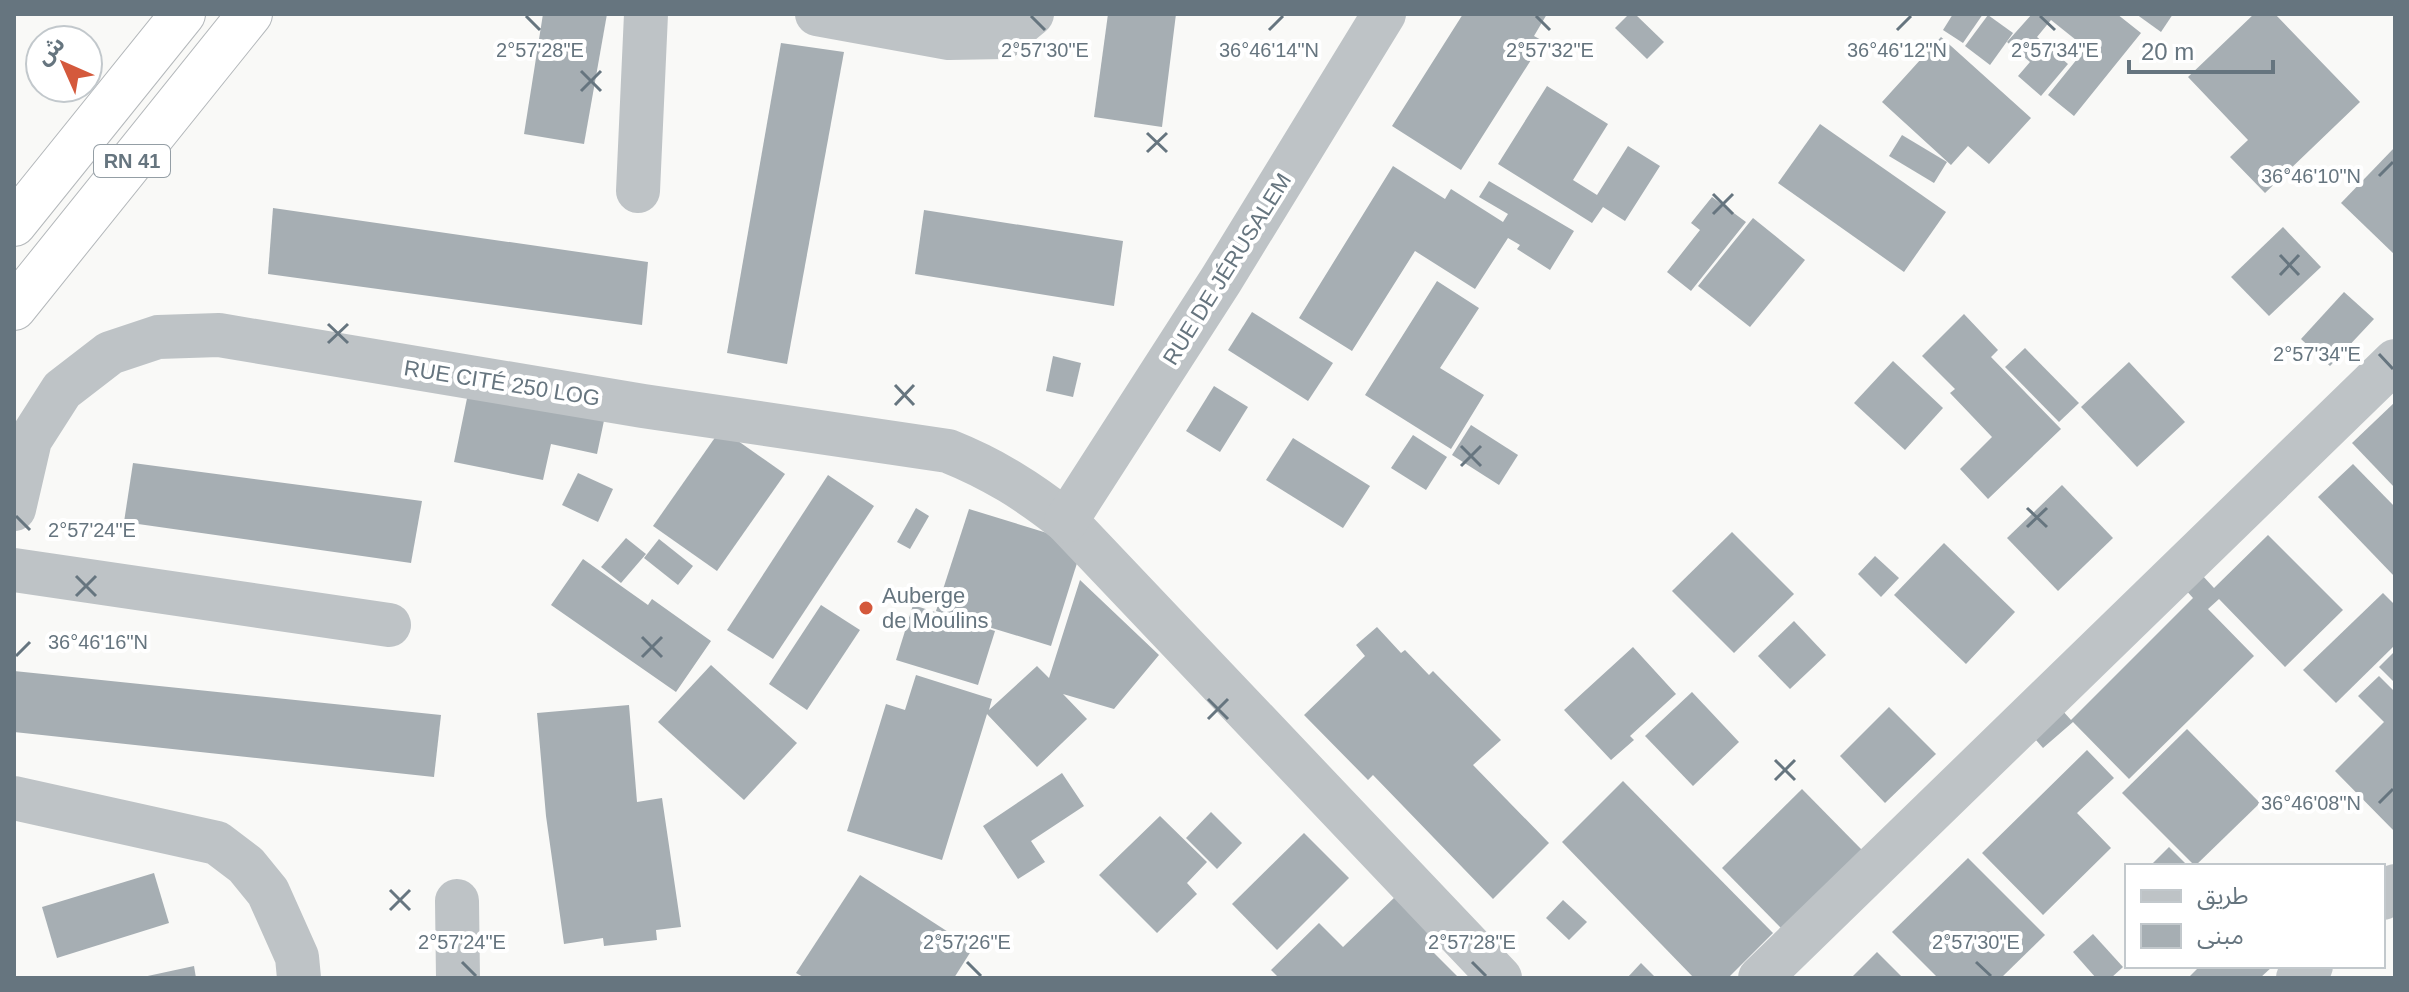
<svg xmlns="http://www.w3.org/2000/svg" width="2409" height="992" font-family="Helvetica,'Noto Sans Arabic',sans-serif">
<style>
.building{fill:#a6aeb3}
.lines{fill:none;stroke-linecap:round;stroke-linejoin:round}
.highway-casing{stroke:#b4b8bb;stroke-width:46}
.street{stroke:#bec3c6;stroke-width:44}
.highway{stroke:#fff;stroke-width:44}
.ticks{fill:none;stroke:#66757f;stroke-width:3}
.poi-dot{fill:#d4593c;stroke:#fff;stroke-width:3}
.labels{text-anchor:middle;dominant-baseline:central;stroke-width:8;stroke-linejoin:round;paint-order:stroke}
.shield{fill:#fff;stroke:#949ea5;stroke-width:2}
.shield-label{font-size:20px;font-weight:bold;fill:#66757f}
.street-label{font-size:22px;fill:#66757f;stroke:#fff}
.poi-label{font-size:22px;fill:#66757f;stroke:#fff;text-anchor:start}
.ticks-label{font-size:20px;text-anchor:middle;fill:#66757f;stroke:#fff;stroke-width:8;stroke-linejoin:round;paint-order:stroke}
</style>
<rect width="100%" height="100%" fill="#f9f9f7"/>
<g class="building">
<polygon points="543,14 607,14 584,144 524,134"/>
<polygon points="1108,14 1176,14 1162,127 1094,117"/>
<polygon points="1463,14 1547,14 1534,36 1543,41 1461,170 1392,126"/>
<polygon points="1629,14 1635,14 1664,42 1647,59 1615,28"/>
<polygon points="1953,14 1983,14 1963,43 1943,30"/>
<polygon points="2032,14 2117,14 2141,33 2074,116 2048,95 2086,48 2051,20 2037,37 2068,64 2041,96 2018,76 2030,62 2007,42"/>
<polygon points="2136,14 2173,14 2161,32"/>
<polygon points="2254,14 2275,14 2360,102 2265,193 2230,157 2248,140 2188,77"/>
<polygon points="1988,15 2013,33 1990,65 1965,46"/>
<polygon points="1941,37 2031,118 1989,164 1968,146 1951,165 1882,102"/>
<polygon points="781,43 844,52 787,364 727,353"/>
<polygon points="1547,86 1608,124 1573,180 1597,195 1628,146 1660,166 1625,221 1603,207 1592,223 1498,164"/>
<polygon points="1820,124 1946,212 1904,272 1778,183"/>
<polygon points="1902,135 1947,162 1934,183 1889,156"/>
<polygon points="2395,147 2395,255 2341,203"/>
<polygon points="1393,166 1445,199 1451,189 1503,222 1508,214 1479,197 1489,181 1574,231 1550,270 1517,249 1520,245 1508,238 1475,289 1415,251 1352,351 1299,318"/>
<polygon points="1712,197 1746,222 1691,291 1667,272 1700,230 1691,223"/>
<polygon points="273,208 648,262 642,325 268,274"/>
<polygon points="924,210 1123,241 1114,306 915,274"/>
<polygon points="1753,218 1805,260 1750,327 1698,286"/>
<polygon points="2283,227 2321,267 2269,316 2231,277"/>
<polygon points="1437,281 1479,308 1440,368 1484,395 1451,449 1365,395"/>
<polygon points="2344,292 2374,319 2330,366 2301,339"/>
<polygon points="1252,312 1333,363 1308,401 1228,350"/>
<polygon points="1964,314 1998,350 1991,357 2061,429 1988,499 1960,469 1992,437 1950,393 1955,389 1922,356"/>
<polygon points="2025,348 2079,403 2059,422 2005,367"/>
<polygon points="1053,356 1081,363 1073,397 1046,391"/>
<polygon points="1893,361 1943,408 1905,450 1854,403"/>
<polygon points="2129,362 2185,422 2137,467 2081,407"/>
<polygon points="474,364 610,392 597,454 551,444 543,480 454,462"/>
<polygon points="1214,386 1248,407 1220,452 1186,431"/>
<polygon points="2395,402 2395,488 2352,443"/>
<polygon points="1471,425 1518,455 1499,485 1452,455"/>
<polygon points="721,429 785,474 717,571 653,526"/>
<polygon points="1413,435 1447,457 1426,490 1391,468"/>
<polygon points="1293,438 1370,486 1343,528 1266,480"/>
<polygon points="133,463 422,501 411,563 124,522"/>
<polygon points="2353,464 2395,507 2395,577 2318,497"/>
<polygon points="578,473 613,489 598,522 562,505"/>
<polygon points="828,475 874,506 773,659 727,630"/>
<polygon points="2062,485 2113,538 2058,591 2007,538"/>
<polygon points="916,508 929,516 910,549 897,542"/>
<polygon points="969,509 1083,544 1051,646 936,611"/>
<polygon points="1732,532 1794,594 1734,653 1672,591"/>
<polygon points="2268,535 2343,610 2285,667 2219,599 2208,609 2254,656 2129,779 2073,722 2043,748 2014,715 2043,689 2071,720 2193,598 2174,577 2190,562 2214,588"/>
<polygon points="626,538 646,554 621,583 601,567"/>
<polygon points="659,539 693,566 678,585 644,558"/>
<polygon points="1944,543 2015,612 1966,664 1894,595"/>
<polygon points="1875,556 1899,578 1881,597 1858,574"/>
<polygon points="583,559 648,605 652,599 711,641 676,692 551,605"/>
<polygon points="1080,580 1159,655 1114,709 1063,694 1087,719 1037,767 987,714 942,860 847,831 886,704 905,710 916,675 992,699 989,710 1037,666 1049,678"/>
<polygon points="2383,593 2395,605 2395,645 2336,703 2303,670"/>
<polygon points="821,605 860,630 807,710 769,684"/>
<polygon points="913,605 995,631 978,685 896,660"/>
<polygon points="1794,621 1826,655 1790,689 1758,656"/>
<polygon points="1377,627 1401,653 1405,650 1429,675 1433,671 1501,740 1473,765 1549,843 1493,899 1373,775 1368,780 1304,715 1365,656 1356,645"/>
<polygon points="1633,647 1676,694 1630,736 1634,740 1611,760 1564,710"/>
<polygon points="2395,651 2395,683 2379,667"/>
<polygon points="711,665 797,743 744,800 658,722"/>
<polygon points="14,671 441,715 434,777 14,732"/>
<polygon points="2379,676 2395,692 2395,832 2335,771 2384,722 2358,696"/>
<polygon points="1692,692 1739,742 1693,786 1645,736"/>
<polygon points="629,705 637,802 662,798 681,927 656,930 657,940 604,946 603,938 564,944 546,816 537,713"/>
<polygon points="1889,707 1936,754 1885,803 1840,756"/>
<polygon points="2187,729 2260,803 2195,866 2122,793"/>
<polygon points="2087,750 2114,778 2077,813 2111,848 2043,915 1982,853"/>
<polygon points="1062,773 1084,806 1031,841 1045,862 1018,879 983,826"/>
<polygon points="1623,781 1773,933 1728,978 1694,978 1562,842"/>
<polygon points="1802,789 1862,850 1782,929 1722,868"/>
<polygon points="1211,812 1242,843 1217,869 1186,838"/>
<polygon points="1160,816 1207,862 1187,883 1197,894 1157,933 1099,875"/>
<polygon points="1304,833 1349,878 1277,950 1232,904"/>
<polygon points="2169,847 2188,866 2150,866"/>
<polygon points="1968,858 2045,935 2001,978 1938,978 1892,932"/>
<polygon points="154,873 169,923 57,958 42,907"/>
<polygon points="860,875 973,948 954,978 805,978 796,973"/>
<polygon points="1396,896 1443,944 1434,953 1459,978 1279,978 1271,970 1319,923 1343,947"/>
<polygon points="1563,900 1587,922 1569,940 1546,918"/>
<polygon points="2093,934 2123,967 2111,978 2096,978 2073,952"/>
<polygon points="1877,952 1903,978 1851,978"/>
<polygon points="1641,963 1656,978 1627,978"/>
<polygon points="194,966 196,978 144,978 143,977"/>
<polygon points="2200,966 2273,966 2260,978 2188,978"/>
</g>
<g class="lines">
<defs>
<g id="highway">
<polyline points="14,224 183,14"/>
<polyline points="14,308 250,14"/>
</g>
</defs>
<use href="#highway" class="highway-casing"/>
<g class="street">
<polyline points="817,14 949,38 1004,37 1032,14"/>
<polyline points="638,191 646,14"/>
<path d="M14 509 30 440 62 390 110 353 158 337 219 335 643 406 948 451C993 469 1028 491 1066 521L1500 978"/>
<polyline points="1066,521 1221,280 1384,14"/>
<polyline points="14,570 389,625"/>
<polyline points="14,798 217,843 246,865 268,892 297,957 299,978"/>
<polyline points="2383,898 2395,886"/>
<polyline points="457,901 458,978"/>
<polyline points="1760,978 2395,361"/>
<polyline points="2298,978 2311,966"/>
</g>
<use href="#highway" class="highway"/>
</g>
<path class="ticks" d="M526 16 540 30M1031 16 1045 30M1536 16 1550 30M2040 16 2055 30M1269 30 1283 16M1897 30 1911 16M581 71 601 91M581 91 601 71M1147 133 1167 152M1147 152 1167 133M2379 176 2393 162M1713 194 1733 214M1713 214 1733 194M2280 255 2299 275M2280 275 2299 255M328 324 348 343M328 343 348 324M2379 354 2393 369M895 385 914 405M895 405 914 385M1461 446 1481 466M1461 466 1481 446M2027 508 2047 527M16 516 30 530M2027 527 2047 508M76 576 96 596M76 596 96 576M642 637 662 657M16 656 30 642M642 657 662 637M1208 699 1228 719M1208 719 1228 699M1775 760 1795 780M1775 780 1795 760M2379 803 2393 789M390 890 410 910M390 910 410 890M462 962 476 976M967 962 981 976M1472 962 1486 976M1976 962 1991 976"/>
<circle class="poi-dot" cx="866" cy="608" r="8"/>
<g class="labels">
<rect class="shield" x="94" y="145" width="76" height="32" rx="6"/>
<g class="shield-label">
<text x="132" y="161">RN 41</text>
</g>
<g class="street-label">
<text transform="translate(1227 269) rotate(-58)">RUE DE JÉRUSALEM</text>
<text transform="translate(502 383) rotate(9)">RUE CITÉ 250 LOG</text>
</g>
<g class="poi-label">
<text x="882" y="595">Auberge<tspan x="882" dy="25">de Moulins</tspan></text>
</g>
</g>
<g class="ticks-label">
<text x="1045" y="57">2°57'30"E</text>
<text x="540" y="57">2°57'28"E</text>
<text x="1269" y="57">36°46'14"N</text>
<text x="1550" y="57">2°57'32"E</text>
<text x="1897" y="57">36°46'12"N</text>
<text x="2055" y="57">2°57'34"E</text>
<text x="2311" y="183">36°46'10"N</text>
<text x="2317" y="361">2°57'34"E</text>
<text x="92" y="537">2°57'24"E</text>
<text x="98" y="649">36°46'16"N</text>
<text x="2311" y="810">36°46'08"N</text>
<text x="462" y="949">2°57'24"E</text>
<text x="967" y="949">2°57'26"E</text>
<text x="1472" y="949">2°57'28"E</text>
<text x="1976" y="949">2°57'30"E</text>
</g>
<rect width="2409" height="992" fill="none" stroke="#66757f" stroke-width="32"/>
<rect x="2125" y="864" width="260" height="104" fill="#ffffff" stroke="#c2c8cc" stroke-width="2"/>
<rect x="2141" y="890" width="40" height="12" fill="#bec3c6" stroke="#c2c8cc" stroke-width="2"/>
<text x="2197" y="904" font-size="24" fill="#66757f">طريق</text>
<rect x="2141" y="924" width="40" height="24" fill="#a6aeb3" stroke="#c2c8cc" stroke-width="2"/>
<text x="2197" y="944" font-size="24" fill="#66757f">مبنى</text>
<g transform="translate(64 64) rotate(315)"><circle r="38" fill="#ffffff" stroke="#c2c8cc" stroke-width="2"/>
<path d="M0-6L14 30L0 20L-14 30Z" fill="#d4593c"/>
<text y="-12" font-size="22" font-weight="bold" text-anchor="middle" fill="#66757f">ش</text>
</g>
<path d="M2129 60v12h144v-12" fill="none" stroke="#66757f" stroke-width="4"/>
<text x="2141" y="60" font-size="24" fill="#66757f" stroke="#ffffff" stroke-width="6" paint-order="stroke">20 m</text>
</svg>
